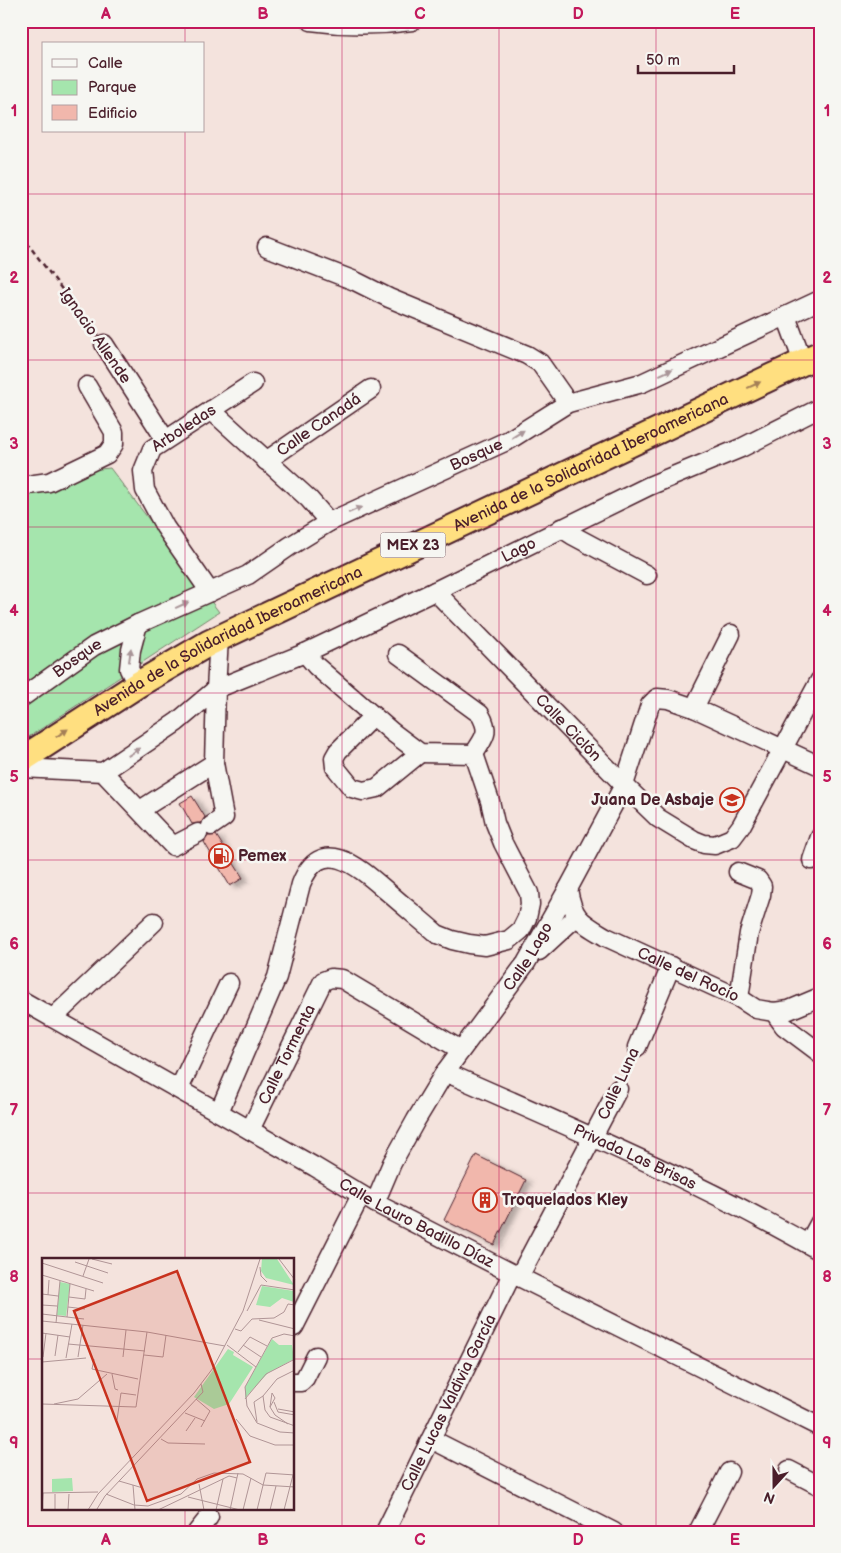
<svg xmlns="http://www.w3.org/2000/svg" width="841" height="1553" font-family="'Balsamiq Sans',sans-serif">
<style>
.green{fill:#a5e5ad;stroke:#78826c}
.building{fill:#f1b7ac;stroke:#4a1f2b;filter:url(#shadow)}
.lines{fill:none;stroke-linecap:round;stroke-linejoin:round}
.minor-casing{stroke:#4a1f2b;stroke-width:21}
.highway-casing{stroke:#4a1f2b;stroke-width:29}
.path{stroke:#4a1f2b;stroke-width:2.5;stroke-dasharray:5 4;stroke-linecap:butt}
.minor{stroke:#f6f6f2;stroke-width:18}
.highway{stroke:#ffdf80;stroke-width:25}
.oneway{fill:#a99598}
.oneway2{fill:#a47f56}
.grid{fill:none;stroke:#c2185b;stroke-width:1;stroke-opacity:0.55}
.labels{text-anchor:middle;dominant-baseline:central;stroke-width:5;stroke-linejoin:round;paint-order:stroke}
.shield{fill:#f6f6f2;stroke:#7e6067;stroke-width:1}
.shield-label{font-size:15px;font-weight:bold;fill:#4a1f2b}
.street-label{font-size:16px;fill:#4a1f2b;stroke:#f6f6f2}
.poi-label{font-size:16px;font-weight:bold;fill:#4a1f2b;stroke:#f6f6f2;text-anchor:start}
.inset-road{fill:none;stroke:#b09596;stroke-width:1}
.view{fill:#c8321e;fill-opacity:0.15;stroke:#c8321e;stroke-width:2.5}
.inset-edge{fill:none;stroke:#4a1f2b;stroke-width:2.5}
.neatline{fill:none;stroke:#c2185b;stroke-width:2}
.grid-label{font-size:16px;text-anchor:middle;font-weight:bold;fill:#c2185b}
</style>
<defs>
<filter id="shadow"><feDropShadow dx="5.5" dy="3" stdDeviation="2.5" flood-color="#0004"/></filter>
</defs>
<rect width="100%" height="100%" fill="#f4e3dd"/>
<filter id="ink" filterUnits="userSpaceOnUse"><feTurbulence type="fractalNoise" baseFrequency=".02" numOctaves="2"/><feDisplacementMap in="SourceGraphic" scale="10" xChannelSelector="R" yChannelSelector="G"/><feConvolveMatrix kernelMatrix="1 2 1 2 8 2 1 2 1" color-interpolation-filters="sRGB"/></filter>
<g filter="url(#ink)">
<polygon class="green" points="110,468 219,612 21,742 21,477"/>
<g class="building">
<polygon points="192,796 205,817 201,823 192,824 180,803"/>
<polygon points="216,835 243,878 230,886 204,842 208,836"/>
<polygon points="476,1155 526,1180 494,1245 444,1220"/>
</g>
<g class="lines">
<defs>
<g id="minor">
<path d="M311 21C346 26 377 26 412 21"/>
<polyline points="267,247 355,281 389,298 527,355 540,363 568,403"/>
<polyline points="786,316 803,362"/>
<polyline points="104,344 165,439"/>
<polyline points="211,410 309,499 329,522"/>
<path id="s1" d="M266 461 371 389"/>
<polyline points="21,486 49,482 107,454 114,444 114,432 87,386"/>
<polyline points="561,528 572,535 647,575"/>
<path id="s2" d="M435 591 624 785 658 818 694 840 704 844 715 845 732 838 741 826 820 680"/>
<path id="s3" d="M210 592 165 527 145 490 143 471 152 449 253 383"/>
<path d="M398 654 480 714C491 733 484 737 474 754"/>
<polyline points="137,685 129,669 131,650 138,624"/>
<path id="s4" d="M21 698 94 646 138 624 248 575 290 546 329 522 509 440 568 403 642 383 820 300"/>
<polyline points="694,708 731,634"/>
<polyline points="373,716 338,751 334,758 335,767 352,788 363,791 377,788 420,753"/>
<polyline points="21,768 103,772 177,722 216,689 219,638"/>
<polyline points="103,772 173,846 198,833"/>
<polyline points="140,810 214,763"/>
<path id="s5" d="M211 826 224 817 214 763 216 689 305 653 435 591 649 486 741 448 820 408"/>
<polyline points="812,860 820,837"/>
<polyline points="738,872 758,880 762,886 761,895 749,933 739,998"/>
<path id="s6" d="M568 889C573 919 581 922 606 937L739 998 756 1009 774 1012 784 1026 820 1053"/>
<polyline points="539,951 577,916"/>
<path id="s7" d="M21 1000 315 1167 375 1203 519 1277 820 1427"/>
<polyline points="774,1012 789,1010 820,997"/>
<polyline points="53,1018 154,922"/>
<polyline points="637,1047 671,966"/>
<path id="s8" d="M445 1072C572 1128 700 1182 820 1251"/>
<polyline points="179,1089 229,983"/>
<path d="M219 1112 277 977 301 884C322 831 362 870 389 893 405 907 421 920 437 934L452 940 469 944 485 946 509 940 521 930 527 918 530 904 529 893 503 843 495 823 490 801 474 754 420 753 392 732 316 666 305 653"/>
<path id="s9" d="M250 1130 323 981 331 978 342 979 461 1050"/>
<path id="s10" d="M375 1203 392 1163 416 1120 445 1072 526 963 568 889 624 785 650 705 657 698 668 699 694 708 820 766"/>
<polyline points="808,1244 820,1222"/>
<polyline points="519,1277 618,1089"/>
<polyline points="294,1327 361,1195"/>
<polyline points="294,1382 301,1382 305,1378 316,1356"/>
<polyline points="431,1439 614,1532"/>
<polyline points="789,1470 820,1486"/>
<polyline points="197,1532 209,1517"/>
<path id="s11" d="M385 1532 512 1274"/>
<polyline points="698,1532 729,1472"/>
</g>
<g id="highway">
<path id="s12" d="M21 760 137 685 209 643 820 354"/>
</g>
</defs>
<use href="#minor" class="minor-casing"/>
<use href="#highway" class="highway-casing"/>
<g class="path">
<polyline points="21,235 95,333"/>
<polyline points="624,1075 631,1060"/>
</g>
<use href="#minor" class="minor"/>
<use href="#highway" class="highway"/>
</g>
<defs><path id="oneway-solid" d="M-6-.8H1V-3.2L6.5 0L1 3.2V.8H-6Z" transform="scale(1.25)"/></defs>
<g class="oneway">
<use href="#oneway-solid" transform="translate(666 372) rotate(-25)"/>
<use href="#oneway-solid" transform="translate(518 434) rotate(-32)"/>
<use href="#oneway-solid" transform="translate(355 510) rotate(-24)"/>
<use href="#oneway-solid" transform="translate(182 605) rotate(-24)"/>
<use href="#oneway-solid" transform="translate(130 655) rotate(-82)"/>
<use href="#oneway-solid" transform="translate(134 752) rotate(-33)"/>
</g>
<g class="oneway2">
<use href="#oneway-solid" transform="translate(754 385) rotate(-25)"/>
<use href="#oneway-solid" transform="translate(62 733) rotate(-33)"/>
</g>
</g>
<path class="grid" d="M185 21V44M342 21V1532M499 21V1532M656 21V1532M185 131V1259M21 194H820M21 360H820M21 527H820M21 693H820M21 860H820M21 1026H820M21 1193H820M21 1359H44M294 1359H820M185 1509V1532"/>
<defs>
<symbol id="school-ring" viewBox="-11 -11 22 22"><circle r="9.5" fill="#f6f6f2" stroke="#c8321e" stroke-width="1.5"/><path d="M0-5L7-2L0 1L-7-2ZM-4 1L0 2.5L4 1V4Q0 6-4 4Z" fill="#c8321e"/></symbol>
<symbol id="fuel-ring" viewBox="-11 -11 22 22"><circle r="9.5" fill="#f6f6f2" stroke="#c8321e" stroke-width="1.5"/><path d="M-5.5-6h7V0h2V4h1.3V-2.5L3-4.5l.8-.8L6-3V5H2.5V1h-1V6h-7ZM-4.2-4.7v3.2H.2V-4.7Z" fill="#c8321e"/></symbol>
<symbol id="building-ring" viewBox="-11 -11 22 22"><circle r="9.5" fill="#f6f6f2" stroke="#c8321e" stroke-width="1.5"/><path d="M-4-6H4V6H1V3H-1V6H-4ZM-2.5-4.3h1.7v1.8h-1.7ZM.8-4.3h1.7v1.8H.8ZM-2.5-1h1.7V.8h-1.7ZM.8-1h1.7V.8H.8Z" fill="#c8321e"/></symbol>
</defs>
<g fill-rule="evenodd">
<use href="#school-ring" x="718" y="786" width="28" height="28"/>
<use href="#fuel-ring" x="207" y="842" width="28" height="28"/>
<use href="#building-ring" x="471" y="1186" width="28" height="28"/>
</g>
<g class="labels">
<rect class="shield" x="380.5" y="532.5" width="65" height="25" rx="4"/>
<g class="shield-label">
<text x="413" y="545">MEX 23</text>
</g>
<g class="street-label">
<text transform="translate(95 336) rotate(55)">Ignacio Allende</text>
<text stroke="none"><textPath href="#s1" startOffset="64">Calle Canadá</textPath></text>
<text stroke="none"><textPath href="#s3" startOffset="202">Arboledas</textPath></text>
<text stroke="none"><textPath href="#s4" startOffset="518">Bosque</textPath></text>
<text stroke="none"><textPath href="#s12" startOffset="644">Avenida de la Solidaridad Iberoamericana</textPath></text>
<text stroke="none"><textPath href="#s5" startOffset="478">Lago</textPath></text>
<text stroke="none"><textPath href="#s12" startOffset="239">Avenida de la Solidaridad Iberoamericana</textPath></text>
<text stroke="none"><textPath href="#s4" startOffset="69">Bosque</textPath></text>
<text stroke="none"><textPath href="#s2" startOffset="191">Calle Ciclón</textPath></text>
<text stroke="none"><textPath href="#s10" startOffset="291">Calle Lago</textPath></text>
<text stroke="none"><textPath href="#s6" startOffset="155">Calle del Rocío</textPath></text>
<text stroke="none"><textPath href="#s9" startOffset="84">Calle Tormenta</textPath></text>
<text transform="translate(619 1084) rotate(-65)">Calle Luna</text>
<text stroke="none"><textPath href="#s8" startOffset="208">Privada Las Brisas</textPath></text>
<text stroke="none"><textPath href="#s7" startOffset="454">Calle Lauro Badillo Díaz</textPath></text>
<text stroke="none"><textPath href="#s11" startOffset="144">Calle Lucas Valdivia García</textPath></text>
</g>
<g class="poi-label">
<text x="714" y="800" text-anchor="end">Juana De Asbaje</text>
<text x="238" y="856">Pemex</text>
<text x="502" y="1200">Troquelados Kley</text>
</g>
</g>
<g transform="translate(42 1258)">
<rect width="252" height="252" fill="#f4e3dd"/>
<path d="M220 1H235L252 27 224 20 219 13ZM18 24 28 26 24 58 15 57ZM220 28 252 33V44L240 40 228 49 214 47ZM230 81 237 87H250L252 101 226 115 203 140V129ZM186 91 192 94 191 97 211 109 187 146 172 151 152 139ZM30 220 31 233 10 234V221Z" fill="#a5e5ad"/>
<path class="inset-road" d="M50 1 70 6M237 1 253 22M33 4 66 15M0 5 61 25M218 9 219 18 225 24M0 17 52 33M41 18 47 1M0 36 16 38M6 37 7 22M27 39 43 41 44 31M0 47 15 48M26 49 43 51M205 53 219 27 253 32M0 56 25 59 28 26M25 59 42 61M217 62 253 71M0 63 105 74 183 88M14 65 18 23M193 71 199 73 210 61 232 60 242 54 246 46 253 47M0 75 28 79M26 86 103 93M185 87 214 109M201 87 219 99M196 94 208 79 225 88M102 97 121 99 124 77M13 98 16 77M1 99 4 75M36 99 41 67M81 99 84 72M24 100 30 66M52 101 50 111 96 121M0 104 44 100M253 112 235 121 221 138 223 152 228 159 253 168M70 116 73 131 76 132M230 135 228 149 233 157 246 166M154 141 168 153 159 169M203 141 224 116 253 101M232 144 236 154 253 157M0 146 94 149 105 74M12 146 36 141 65 116M228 149 233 140 230 135M236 151 253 154M143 155 163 163M194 161 208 178 233 187H253M75 162 79 135 94 137M215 164 212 144 221 138M215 165 205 148 203 129 230 80 242 76 253 78M215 165 238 174 253 175M144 173 153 160M119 181 126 185 163 186M77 223 101 230M157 226 162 252M91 227 93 252M0 235 56 234M64 236 92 247 106 248 139 236 155 221 172 215 201 216 221 227 253 229M146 239 198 252M55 251 63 238 161 134 159 126M0 252 1 235M13 252V236M26 252 27 236M46 252 56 236 152 135 171 110 201 53 218 1M116 252 187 218 195 220M174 252 181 221M188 252 196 215M201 252 209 220M215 252 224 215 253 217M228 252 234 228M242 252 251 217"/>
<path class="view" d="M135 13 208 204 105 243 32 53Z"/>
<rect width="252" height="252" class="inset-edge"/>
</g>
<rect width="841" height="1553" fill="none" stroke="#f6f6f2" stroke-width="55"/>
<rect x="42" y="42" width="162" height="90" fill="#f6f6f2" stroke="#b1a0a2"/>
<rect x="52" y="59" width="25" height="8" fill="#f6f6f2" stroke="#b1a0a2"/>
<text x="88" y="68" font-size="15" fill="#4a1f2b">Calle</text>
<rect x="52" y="80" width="25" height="15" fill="#a5e5ad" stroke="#b1a0a2"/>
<text x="88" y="92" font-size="15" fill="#4a1f2b">Parque</text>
<rect x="52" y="105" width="25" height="15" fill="#f1b7ac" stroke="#b1a0a2"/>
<text x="88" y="118" font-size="15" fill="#4a1f2b">Edificio</text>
<g transform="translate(774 1486) rotate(201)" stroke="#f6f6f2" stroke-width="4" paint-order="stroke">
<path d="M0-4L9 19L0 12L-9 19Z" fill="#4a1f2b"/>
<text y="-8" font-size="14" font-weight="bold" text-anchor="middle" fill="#4a1f2b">N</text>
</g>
<path d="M638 65v8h96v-8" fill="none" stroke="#4a1f2b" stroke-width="2.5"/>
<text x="646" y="65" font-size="15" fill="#4a1f2b" stroke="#f6f6f2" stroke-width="4" paint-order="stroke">50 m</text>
<rect x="28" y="28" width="786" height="1498" class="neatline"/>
<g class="grid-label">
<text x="106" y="19">A</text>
<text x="263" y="19">B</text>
<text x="420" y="19">C</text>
<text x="578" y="19">D</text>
<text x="735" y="19">E</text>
<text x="14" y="116">1</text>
<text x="827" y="116">1</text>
<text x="14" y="283">2</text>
<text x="827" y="283">2</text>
<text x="14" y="449">3</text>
<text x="827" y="449">3</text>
<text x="14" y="616">4</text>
<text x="827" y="616">4</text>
<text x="14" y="782">5</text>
<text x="827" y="782">5</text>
<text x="14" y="949">6</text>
<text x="827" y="949">6</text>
<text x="14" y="1115">7</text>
<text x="827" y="1115">7</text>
<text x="14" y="1282">8</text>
<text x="827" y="1282">8</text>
<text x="14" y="1448">9</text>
<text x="827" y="1448">9</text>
<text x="106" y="1545">A</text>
<text x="263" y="1545">B</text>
<text x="420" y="1545">C</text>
<text x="578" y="1545">D</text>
<text x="735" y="1545">E</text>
</g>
</svg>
